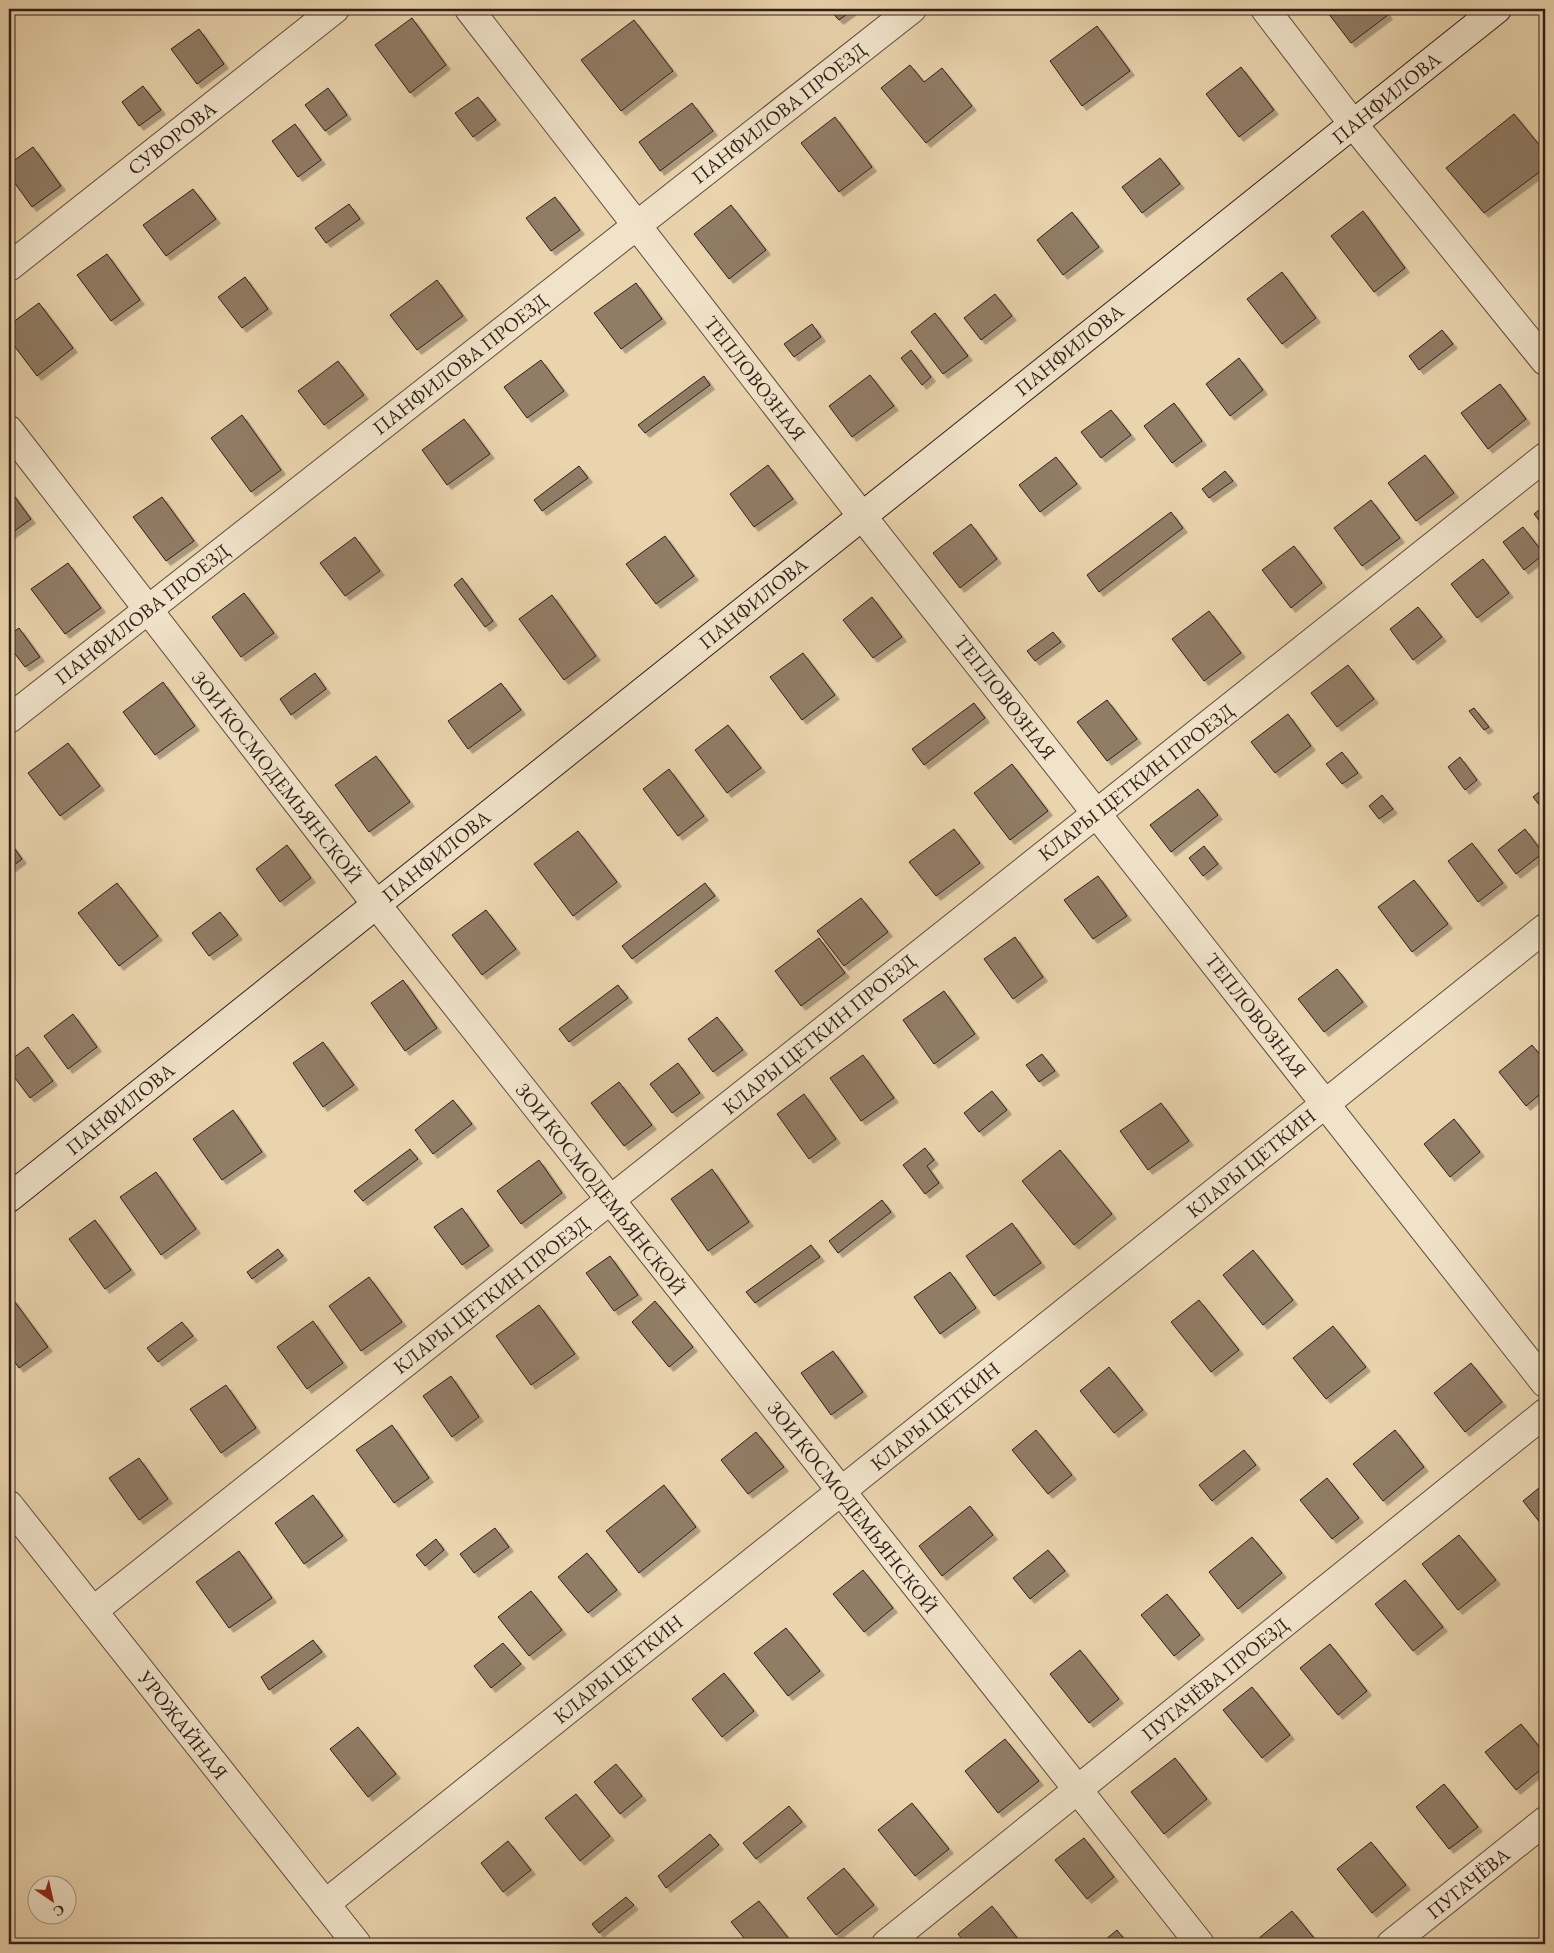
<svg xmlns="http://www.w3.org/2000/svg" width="1554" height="1953" font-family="'EB Garamond',serif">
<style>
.building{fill:#917d66;stroke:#311e18;filter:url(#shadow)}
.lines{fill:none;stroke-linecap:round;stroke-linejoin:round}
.street-casing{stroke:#5f4c3e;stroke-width:30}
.secondary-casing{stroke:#311e18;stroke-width:30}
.street{stroke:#f1e3ca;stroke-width:28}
.secondary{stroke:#f1e3ca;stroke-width:28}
.labels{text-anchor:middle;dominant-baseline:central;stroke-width:4.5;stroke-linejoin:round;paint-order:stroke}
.street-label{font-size:20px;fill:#311e18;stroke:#f1e3ca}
</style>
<defs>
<filter id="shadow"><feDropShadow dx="4.5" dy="4.5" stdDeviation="0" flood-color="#0004"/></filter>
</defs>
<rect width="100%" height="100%" fill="#ead4ae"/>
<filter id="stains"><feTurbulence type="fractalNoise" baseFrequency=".004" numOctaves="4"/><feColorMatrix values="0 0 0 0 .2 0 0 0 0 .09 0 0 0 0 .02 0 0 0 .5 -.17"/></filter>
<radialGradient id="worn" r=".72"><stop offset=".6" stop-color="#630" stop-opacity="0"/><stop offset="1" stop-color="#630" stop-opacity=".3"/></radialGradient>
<g class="building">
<polygon points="829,9 854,9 839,20"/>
<polygon points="1325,9 1384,9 1388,15 1351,43"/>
<polygon points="412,18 446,65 410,93 375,45"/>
<polygon points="634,20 673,71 621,111 581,60"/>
<polygon points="1097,26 1130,71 1082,106 1050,61"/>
<polygon points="199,29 224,64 197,84 171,49"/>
<polygon points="910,65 924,82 942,68 972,106 926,143 881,88"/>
<polygon points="1241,67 1274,110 1239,137 1206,94"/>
<polygon points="143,86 161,110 139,126 122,102"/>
<polygon points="328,88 347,115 325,131 305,105"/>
<polygon points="478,97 496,120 473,137 455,113"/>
<polygon points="692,103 713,131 660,171 639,142"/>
<polygon points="1514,114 1545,152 1545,168 1484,213 1446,168"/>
<polygon points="835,117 872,167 839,192 801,143"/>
<polygon points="295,124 321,160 298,177 272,141"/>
<polygon points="33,147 61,186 32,207 9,175 9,164"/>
<polygon points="1160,158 1180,184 1142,213 1122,187"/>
<polygon points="193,189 216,219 166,256 143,225"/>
<polygon points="555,197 580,230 551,251 526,218"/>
<polygon points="349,204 360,219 326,243 315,228"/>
<polygon points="731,205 766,250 729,279 694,234"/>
<polygon points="1363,211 1405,268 1374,292 1331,236"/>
<polygon points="1072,212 1099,247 1063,275 1037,240"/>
<polygon points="107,254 140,300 111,321 77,275"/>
<polygon points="1282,272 1316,318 1282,344 1247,299"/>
<polygon points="245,277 268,309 242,328 218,297"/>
<polygon points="437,280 463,316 417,350 390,315"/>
<polygon points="636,283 662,319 621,349 594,313"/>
<polygon points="995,294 1012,316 981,340 964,318"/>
<polygon points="39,303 73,348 37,376 9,339 9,325"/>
<polygon points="935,313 968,356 943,374 911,332"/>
<polygon points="812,324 821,337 794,357 784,344"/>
<polygon points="1442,330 1453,344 1419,370 1409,356"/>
<polygon points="911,350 931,377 922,385 901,358"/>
<polygon points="1239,358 1263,390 1230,416 1206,384"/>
<polygon points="541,360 564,391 527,418 504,387"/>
<polygon points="338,361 364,395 324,425 298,391"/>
<polygon points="870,375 894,406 852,437 829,406"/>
<polygon points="704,376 710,385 645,433 638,425"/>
<polygon points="1500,384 1526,419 1488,449 1461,413"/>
<polygon points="1174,403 1202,441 1172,463 1144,426"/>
<polygon points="1111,410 1131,435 1101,458 1081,432"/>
<polygon points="242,415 281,470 251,492 211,438"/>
<polygon points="464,419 490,454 447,485 422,450"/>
<polygon points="1425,455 1454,493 1416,521 1388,483"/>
<polygon points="1056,457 1077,484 1040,512 1019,485"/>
<polygon points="768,465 793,499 754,527 730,494"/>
<polygon points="579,466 588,478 542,511 534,500"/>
<polygon points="1225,471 1233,481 1209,498 1202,489"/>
<polygon points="9,489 31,519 9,535"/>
<polygon points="162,497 194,541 166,561 133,517"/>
<polygon points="1371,500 1400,538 1362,566 1334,528"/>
<polygon points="1545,505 1545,528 1534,514"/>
<polygon points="1171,512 1183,528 1099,592 1087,575"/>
<polygon points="971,524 997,559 960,588 933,553"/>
<polygon points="1523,527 1544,554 1524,570 1503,542"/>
<polygon points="665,536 694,576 656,604 626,564"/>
<polygon points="355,537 380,571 345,596 320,563"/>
<polygon points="1294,546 1322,583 1291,608 1262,570"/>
<polygon points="1483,559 1509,593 1477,618 1451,584"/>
<polygon points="68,563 101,608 65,634 31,589"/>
<polygon points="462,578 493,621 485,627 454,585"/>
<polygon points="244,593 274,633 241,657 212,617"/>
<polygon points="552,595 596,656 564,680 519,619"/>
<polygon points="872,597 902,637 873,658 843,620"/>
<polygon points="1418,607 1442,637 1413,660 1390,629"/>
<polygon points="1209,611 1241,653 1204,681 1172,639"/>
<polygon points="19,628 40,657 25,667 9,646 9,635"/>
<polygon points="1053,632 1061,642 1035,661 1027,651"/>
<polygon points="803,653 835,695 802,720 770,677"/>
<polygon points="1348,665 1374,699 1337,727 1311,693"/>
<polygon points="315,673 326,689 291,715 280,699"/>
<polygon points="163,682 195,726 155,755 123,712"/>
<polygon points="501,683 521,710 468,749 448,721"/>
<polygon points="1107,700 1137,739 1107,761 1077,722"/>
<polygon points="974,703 985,718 924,765 912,749"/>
<polygon points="1474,708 1489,727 1484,730 1469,711"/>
<polygon points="1288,714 1311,746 1275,773 1251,742"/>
<polygon points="728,725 761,768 727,793 695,750"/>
<polygon points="68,743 100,786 60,816 28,773"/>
<polygon points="1342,752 1358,773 1342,784 1326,764"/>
<polygon points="376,756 410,802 369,832 335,785"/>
<polygon points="1460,757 1477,780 1465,790 1448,767"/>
<polygon points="1012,764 1048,811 1010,840 974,793"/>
<polygon points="669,769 704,816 678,836 643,789"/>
<polygon points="1545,787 1545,812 1533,797"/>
<polygon points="1198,789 1218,815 1171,852 1150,825"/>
<polygon points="1382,795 1393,809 1379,819 1369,806"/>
<polygon points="954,829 980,863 936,896 909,862"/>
<polygon points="1525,829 1543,853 1516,874 1498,850"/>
<polygon points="578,831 617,882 573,916 534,864"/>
<polygon points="9,841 22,859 9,869"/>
<polygon points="1472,843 1503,883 1478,902 1448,861"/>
<polygon points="287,845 311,878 280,902 256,869"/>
<polygon points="1204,846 1218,864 1203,876 1189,858"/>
<polygon points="1098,876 1127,916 1093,939 1064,900"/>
<polygon points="1414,880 1448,924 1412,952 1378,907"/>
<polygon points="117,883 158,936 119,966 78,913"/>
<polygon points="705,883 715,896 632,959 622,946"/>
<polygon points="861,898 888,932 844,966 817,931"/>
<polygon points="486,910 516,949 482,975 452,935"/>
<polygon points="220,912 238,935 209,956 192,933"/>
<polygon points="1015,937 1043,977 1013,999 984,959"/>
<polygon points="819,938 845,973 801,1006 775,971"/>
<polygon points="1337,969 1363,1002 1324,1032 1298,999"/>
<polygon points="403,980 437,1028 405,1051 371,1003"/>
<polygon points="618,985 628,998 569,1042 559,1029"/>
<polygon points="944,991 975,1034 934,1064 903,1020"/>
<polygon points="73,1014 97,1047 68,1069 44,1036"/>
<polygon points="717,1017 743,1050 713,1072 688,1039"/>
<polygon points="323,1042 354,1085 323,1107 293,1063"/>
<polygon points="1532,1045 1545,1061 1545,1090 1526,1106 1499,1072"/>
<polygon points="28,1047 53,1081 30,1098 9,1070 9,1061"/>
<polygon points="1042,1054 1055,1071 1039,1082 1026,1065"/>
<polygon points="863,1055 894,1098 861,1121 830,1078"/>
<polygon points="678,1063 700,1093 672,1113 650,1084"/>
<polygon points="619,1082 652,1125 624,1146 591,1103"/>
<polygon points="992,1091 1007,1110 979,1132 964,1113"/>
<polygon points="804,1094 836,1139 809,1159 777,1114"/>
<polygon points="453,1100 472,1124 433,1154 415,1130"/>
<polygon points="1161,1103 1189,1141 1148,1170 1120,1131"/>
<polygon points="233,1110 262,1152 222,1180 193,1139"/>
<polygon points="1454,1119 1480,1152 1450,1177 1424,1144"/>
<polygon points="925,1148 934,1160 927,1166 939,1183 925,1194 903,1165"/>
<polygon points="410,1149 418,1159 363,1201 354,1191"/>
<polygon points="1060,1150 1112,1214 1074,1245 1022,1181"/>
<polygon points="539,1160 562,1193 521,1224 497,1191"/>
<polygon points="712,1169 749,1222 708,1251 671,1199"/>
<polygon points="156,1172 196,1229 161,1255 120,1197"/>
<polygon points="882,1200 891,1212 838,1253 829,1241"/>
<polygon points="462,1208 489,1246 462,1265 434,1227"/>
<polygon points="95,1220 131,1270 105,1289 69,1239"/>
<polygon points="1012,1223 1041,1263 994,1296 966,1256"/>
<polygon points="811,1245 820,1257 755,1303 746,1292"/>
<polygon points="278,1249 283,1256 252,1279 247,1272"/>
<polygon points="1253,1250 1293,1300 1263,1325 1223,1275"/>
<polygon points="610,1256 638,1295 614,1311 586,1273"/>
<polygon points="950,1272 976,1308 940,1334 914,1297"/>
<polygon points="369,1277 402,1322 361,1351 329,1306"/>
<polygon points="12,1298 48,1347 19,1368 9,1354 9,1300"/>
<polygon points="1199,1300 1239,1350 1211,1372 1171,1322"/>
<polygon points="655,1301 693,1347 669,1367 632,1322"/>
<polygon points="539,1305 575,1354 531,1385 496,1336"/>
<polygon points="313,1321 343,1363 307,1389 277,1347"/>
<polygon points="182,1322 193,1336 158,1362 147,1348"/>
<polygon points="1333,1326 1366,1367 1326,1399 1293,1358"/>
<polygon points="833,1351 863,1392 831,1415 801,1373"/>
<polygon points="1471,1363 1502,1402 1465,1432 1434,1393"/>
<polygon points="1109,1367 1143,1410 1114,1433 1080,1391"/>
<polygon points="451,1376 479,1417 452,1437 423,1396"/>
<polygon points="226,1385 256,1428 221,1453 190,1409"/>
<polygon points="392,1425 429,1478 394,1503 356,1450"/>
<polygon points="1036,1430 1072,1475 1048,1494 1012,1450"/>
<polygon points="1395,1430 1424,1467 1383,1501 1353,1464"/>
<polygon points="756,1432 784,1467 748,1494 721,1460"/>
<polygon points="1244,1450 1256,1465 1212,1501 1199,1485"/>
<polygon points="139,1458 168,1499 139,1520 109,1478"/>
<polygon points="1327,1478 1359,1518 1332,1539 1300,1500"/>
<polygon points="1545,1483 1545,1529 1523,1501"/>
<polygon points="664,1485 696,1527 639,1573 606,1531"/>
<polygon points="313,1495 343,1536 304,1564 275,1523"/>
<polygon points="970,1506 993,1535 942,1576 919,1546"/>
<polygon points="495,1528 509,1547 474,1573 460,1554"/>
<polygon points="1459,1535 1496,1580 1458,1610 1422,1564"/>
<polygon points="1252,1537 1282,1573 1238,1609 1209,1572"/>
<polygon points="436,1539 444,1550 425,1566 416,1555"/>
<polygon points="1048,1550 1065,1571 1030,1599 1013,1578"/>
<polygon points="239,1551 272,1598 229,1628 196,1582"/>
<polygon points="587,1553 617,1590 588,1613 558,1577"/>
<polygon points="863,1570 893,1608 864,1632 833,1594"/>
<polygon points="1405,1580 1443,1627 1413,1651 1375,1604"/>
<polygon points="531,1591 562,1630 529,1656 498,1617"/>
<polygon points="1167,1594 1200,1635 1174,1656 1141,1615"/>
<polygon points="786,1628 820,1671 788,1696 754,1653"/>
<polygon points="313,1640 322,1652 269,1690 261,1677"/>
<polygon points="503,1643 521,1664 491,1688 474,1666"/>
<polygon points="1330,1644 1367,1691 1338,1715 1300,1668"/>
<polygon points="1080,1650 1119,1699 1089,1723 1050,1674"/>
<polygon points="724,1673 754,1711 722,1737 692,1699"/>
<polygon points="1252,1687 1290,1735 1262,1758 1223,1710"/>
<polygon points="1521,1724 1545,1754 1545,1766 1516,1790 1485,1752"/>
<polygon points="358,1727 396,1774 368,1797 330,1749"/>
<polygon points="1005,1739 1039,1781 998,1813 965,1771"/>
<polygon points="1175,1758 1207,1799 1164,1834 1131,1792"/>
<polygon points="616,1764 642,1796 620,1814 594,1782"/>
<polygon points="1444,1784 1478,1827 1449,1849 1416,1807"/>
<polygon points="576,1794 610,1836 580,1861 545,1818"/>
<polygon points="912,1803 949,1849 915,1876 878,1830"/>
<polygon points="789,1806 802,1822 756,1859 743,1843"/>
<polygon points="710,1834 719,1845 666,1888 658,1876"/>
<polygon points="1084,1838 1114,1877 1087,1899 1055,1860"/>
<polygon points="508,1841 531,1870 503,1892 481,1863"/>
<polygon points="1371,1842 1406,1885 1372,1913 1337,1869"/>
<polygon points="844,1868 874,1905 836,1935 807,1898"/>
<polygon points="626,1897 634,1905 599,1933 592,1924"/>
<polygon points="759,1901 793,1944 749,1944 731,1922"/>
<polygon points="992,1906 1022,1944 966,1944 958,1934"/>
<polygon points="1292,1911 1319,1944 1254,1944 1253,1943"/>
<polygon points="1117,1930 1128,1944 1100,1944"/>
</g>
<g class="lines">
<defs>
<g id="street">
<polyline points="469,9 862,516 1545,1383"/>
<polyline points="1265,9 1353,124 1545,361"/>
<polyline points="9,267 335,9"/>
<polyline points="9,430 376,904 1200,1944"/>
<polyline points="9,719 912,9"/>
<polyline points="9,1505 357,1944"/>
<polyline points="93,1611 1545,457"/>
<polyline points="325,1904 1545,928"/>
<polyline points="886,1944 1545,1413"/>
<polyline points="1391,1944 1545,1821"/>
</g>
<polyline id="secondary" points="9,1198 1497,9"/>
</defs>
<use href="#street" class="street-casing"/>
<use href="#secondary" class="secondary-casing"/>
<use href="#street" class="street"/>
<use href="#secondary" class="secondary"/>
</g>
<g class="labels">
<g class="street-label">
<text transform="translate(1386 98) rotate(-39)">ПАНФИЛОВА</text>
<text transform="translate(779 113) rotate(-38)">ПАНФИЛОВА ПРОЕЗД</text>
<text transform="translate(172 138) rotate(-38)">СУВОРОВА</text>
<text transform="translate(1069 350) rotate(-39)">ПАНФИЛОВА</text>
<text transform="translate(460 364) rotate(-38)">ПАНФИЛОВА ПРОЕЗД</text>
<text transform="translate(755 378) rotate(52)">ТЕПЛОВОЗНАЯ</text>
<text transform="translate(753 603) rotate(-39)">ПАНФИЛОВА</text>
<text transform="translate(142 614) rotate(-38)">ПАНФИЛОВА ПРОЕЗД</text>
<text transform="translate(1005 697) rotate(52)">ТЕПЛОВОЗНАЯ</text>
<text transform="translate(277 777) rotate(52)">ЗОИ КОСМОДЕМЬЯНСКОЙ</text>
<text transform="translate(1136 782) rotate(-38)">КЛАРЫ ЦЕТКИН ПРОЕЗД</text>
<text transform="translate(436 856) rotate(-39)">ПАНФИЛОВА</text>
<text transform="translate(1256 1015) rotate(52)">ТЕПЛОВОЗНАЯ</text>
<text transform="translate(819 1034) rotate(-39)">КЛАРЫ ЦЕТКИН ПРОЕЗД</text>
<text transform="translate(120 1109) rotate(-39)">ПАНФИЛОВА</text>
<text transform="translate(1251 1163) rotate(-39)">КЛАРЫ ЦЕТКИН</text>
<text transform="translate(601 1189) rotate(52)">ЗОИ КОСМОДЕМЬЯНСКОЙ</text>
<text transform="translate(491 1295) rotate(-38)">КЛАРЫ ЦЕТКИН ПРОЕЗД</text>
<text transform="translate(935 1416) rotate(-39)">КЛАРЫ ЦЕТКИН</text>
<text transform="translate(853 1507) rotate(52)">ЗОИ КОСМОДЕМЬЯНСКОЙ</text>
<text transform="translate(618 1669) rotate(-39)">КЛАРЫ ЦЕТКИН</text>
<text transform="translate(1215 1679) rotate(-39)">ПУГАЧЁВА ПРОЕЗД</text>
<text transform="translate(183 1725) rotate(52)">УРОЖАЙНАЯ</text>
<text transform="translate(1468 1883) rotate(-39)">ПУГАЧЁВА</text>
</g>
</g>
<rect width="1554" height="1953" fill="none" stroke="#ead4ae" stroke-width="30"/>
<rect x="10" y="10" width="1534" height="1933" fill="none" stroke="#311e18" stroke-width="2.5"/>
<rect x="15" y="15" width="1524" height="1923" fill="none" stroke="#311e18"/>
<g transform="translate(52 1900) rotate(146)"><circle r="24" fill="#f1e3ca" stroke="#a49483"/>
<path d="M0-4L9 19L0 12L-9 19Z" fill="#8f2418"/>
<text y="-8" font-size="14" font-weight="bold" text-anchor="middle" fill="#311e18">С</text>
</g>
<rect width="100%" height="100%" filter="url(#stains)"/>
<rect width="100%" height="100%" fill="url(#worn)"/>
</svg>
